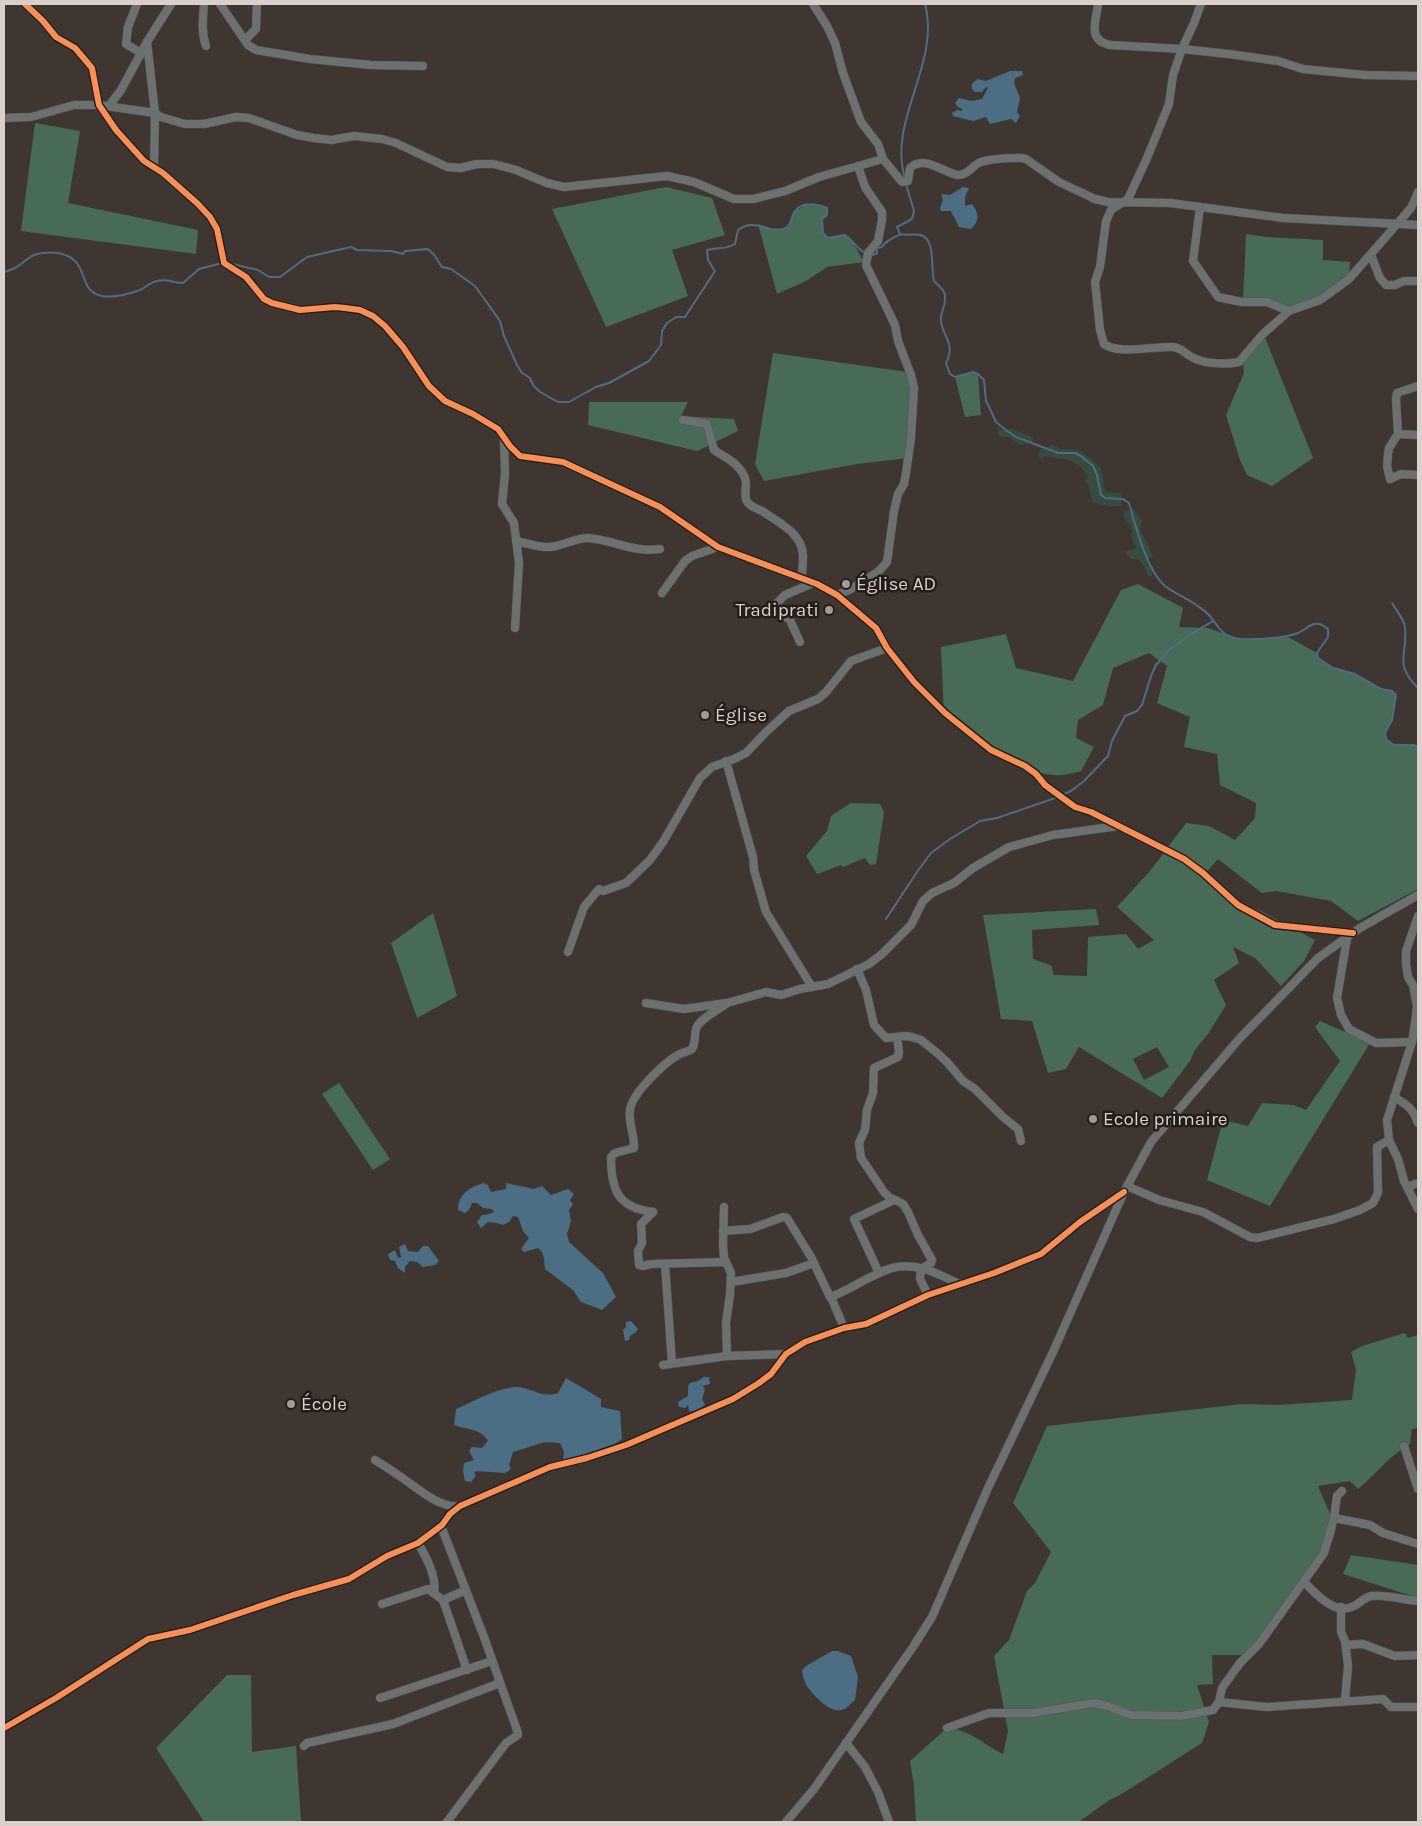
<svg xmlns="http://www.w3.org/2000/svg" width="1422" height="1826" font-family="Karla,sans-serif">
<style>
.green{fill:#374b3f}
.forest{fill:#476b57;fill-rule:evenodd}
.water{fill:#4c6e85}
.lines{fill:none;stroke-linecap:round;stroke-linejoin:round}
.stream{stroke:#4c6e85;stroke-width:2}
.minor-casing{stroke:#5a524e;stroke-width:9}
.minor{stroke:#6a716f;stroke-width:8}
.cycleway-casing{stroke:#251d1a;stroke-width:9}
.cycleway{stroke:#f78f57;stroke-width:6}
.poi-dot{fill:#a49995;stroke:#251d1a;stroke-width:2}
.labels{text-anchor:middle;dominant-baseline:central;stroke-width:5;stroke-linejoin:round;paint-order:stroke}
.poi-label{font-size:19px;fill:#dacfcb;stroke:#251d1a;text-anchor:start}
</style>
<rect width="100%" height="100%" fill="#3f3632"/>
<g class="green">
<polygon points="1010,428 1033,437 1032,443 1020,445 1008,437 1000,436 998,434 998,429 1007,431"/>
<path d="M1052 445 1061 449 1078 450 1089 457 1101 468 1105 492 1121 493 1122 506H1109L1094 503C1089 496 1092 489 1085 481L1088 476C1074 456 1067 461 1044 456L1042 459 1038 456 1040 450Z"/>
<polygon points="1134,509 1142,520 1140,530 1147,542 1153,557 1148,559 1153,570 1152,576 1148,576 1140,560 1131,559 1125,552 1136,548 1132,539 1131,524 1126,522 1123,513"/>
</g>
<g class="forest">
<polygon points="35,123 80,131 68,203 198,230 196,254 21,231"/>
<polygon points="666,187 712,198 725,235 672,250 688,296 606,327 552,209"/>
<polygon points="808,204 827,208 827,215 822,219 823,233 828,238 845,235 851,239 864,262 827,267 806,281 777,294 758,224 773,229 783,229 789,225 795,211"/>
<polygon points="1246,234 1267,237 1323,240 1323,260 1350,262 1349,279 1321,299 1293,310 1243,301"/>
<polygon points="1264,335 1313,458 1272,486 1247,475 1240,460 1226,415 1244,373 1243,361"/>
<polygon points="773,353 907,372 912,382 907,458 857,464 764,481 755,464"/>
<polygon points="973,372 978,374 981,415 965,417 955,377"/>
<polygon points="589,402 688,402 681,416 734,419 738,431 697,451 588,425"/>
<path d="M1138 584 1183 608 1179 627 1207 628 1241 639 1288 637 1317 653 1318 658 1333 668 1355 674 1381 689 1392 691 1396 695 1392 720 1385 732 1386 739 1394 745H1414L1418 747V889L1358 921 1331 901 1277 891 1262 893 1218 859 1203 876 1240 904 1259 910 1315 940 1304 961 1281 986 1255 958 1233 947 1239 963 1214 980 1226 1005 1208 1034 1195 1050 1190 1061 1162 1098 1079 1047 1066 1069 1048 1073 1032 1021 1001 1019 983 915 1096 909 1099 925 1032 930 1033 959 1052 966 1053 975 1087 976 1088 937 1126 934 1138 949 1154 940 1117 907 1150 871 1186 823 1209 826 1235 840 1255 818 1256 803 1220 785 1217 754 1184 747 1190 717 1157 703 1167 666 1149 653 1113 668 1103 705 1078 720 1076 738 1094 747 1081 771C1073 773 1063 776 1054 775 1012 771 975 743 944 716L941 647 1006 634 1016 668 1073 681 1121 590ZM1157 1047 1169 1067 1144 1080 1133 1059Z"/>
<polygon points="851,803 880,804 884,812 876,864 870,865 865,858 843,867 841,865 817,874 806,856 827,831 831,816"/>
<polygon points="433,913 457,996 417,1018 391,943"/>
<polygon points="1320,1021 1370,1043 1270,1206 1207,1180 1223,1120 1248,1126 1262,1103 1293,1105 1306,1110 1340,1061 1315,1027"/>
<polygon points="339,1083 390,1159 373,1170 322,1094"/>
<path d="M1405 1333 1408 1338 1418 1335V1428L1412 1429 1410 1444C1390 1455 1376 1474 1358 1489L1350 1481 1318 1486 1336 1528 1334 1537 1326 1555 1249 1655H1212L1213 1684 1197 1685 1209 1722 1202 1743 1120 1795 1108 1801 1079 1822H916L914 1786 910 1761 947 1728C969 1729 984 1745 1003 1754L1008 1731 994 1656 1009 1640 1027 1591 1035 1583 1051 1552 1013 1503 1047 1426 1242 1404 1280 1405 1352 1400 1356 1370 1351 1352 1362 1346Z"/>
<polygon points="1351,1555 1418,1565 1418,1598 1343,1574"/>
<polygon points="227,1675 251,1675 252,1752 296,1746 301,1822 204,1822 156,1748"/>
</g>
<g class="water">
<polygon points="1010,71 1022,71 1023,75 1015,78 1014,83 1020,98 1017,112 1020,116 1016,123 1011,119 990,124 986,117 973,121 953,116 952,113 957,110 962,111 962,109 958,107 955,103 959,98 972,101 982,99 988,88 986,87 982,92 975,92 972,89 972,84 977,79 986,81"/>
<path d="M963 187 969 188 965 197V206L972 204C979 214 980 220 971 229L959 227 951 211H941L940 208 943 200 941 194 950 195Z"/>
<path d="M484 1183 488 1185 491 1192 506 1189V1183L534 1189 542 1186 551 1195 568 1189 574 1194 570 1200 573 1204 569 1210 571 1221 567 1234 569 1242 603 1273 616 1297 602 1310 581 1302 573 1290 545 1269C544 1261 545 1253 538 1248L524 1252 521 1249 529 1238 523 1231 518 1217 513 1216 509 1222 503 1225 497 1223 488 1222 481 1228 477 1222 482 1215 490 1214 494 1212 492 1209 483 1208 477 1203H472L469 1210 465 1213 458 1210C458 1194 470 1187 484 1183Z"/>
<polygon points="405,1244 408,1251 418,1252 423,1246 428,1246 439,1261 435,1265 423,1267 417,1262 410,1261 405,1267 405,1273 398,1268 395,1261 390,1260 388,1254 395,1250 398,1258 401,1257 399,1247"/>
<polygon points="631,1321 638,1329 636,1332 630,1336 629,1340 625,1341 623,1330 626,1327 626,1322"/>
<polygon points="704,1377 709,1377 710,1384 703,1386 705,1390 702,1399 705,1405 692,1413 689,1411 688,1405 685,1408 679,1407 678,1402 688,1396 688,1387 690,1383 698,1381"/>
<path d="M566 1378 601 1399V1407L620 1411 622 1439C605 1452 584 1456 563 1460L564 1452 560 1443 545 1442 513 1452 509 1465 511 1469 505 1473 476 1471 474 1473 476 1476 471 1482 465 1481 463 1471 464 1463 474 1460 469 1451 472 1447 482 1448 488 1441C481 1428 466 1430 454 1425L456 1409C474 1401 496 1388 516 1387 531 1387 542 1399 558 1393Z"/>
<path d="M832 1651H838L851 1656 858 1677 855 1700C851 1703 847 1709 842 1710 829 1713 813 1695 807 1686 804 1682 803 1676 802 1671L806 1666Z"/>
</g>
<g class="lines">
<g class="stream">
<path d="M905 179C887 120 941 64 925 4"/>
<path d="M906 184 914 211 912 219 897 227 900 234C909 236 916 233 923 236 935 241 931 270 934 281 939 286 945 290 945 297 946 305 940 313 941 321 943 338 956 343 946 363L950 374 955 377 973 372 978 374 984 380 986 401 991 411 996 422 1007 431 1016 437 1058 453H1075L1081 456 1093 466 1097 475 1101 495 1105 498 1123 499 1129 503C1135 524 1147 571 1165 586 1178 596 1197 602 1209 615 1220 628 1221 637 1241 639 1254 640 1286 638 1298 633 1303 631 1308 626 1314 624 1320 623 1324 626 1328 629V637L1317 653 1318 658 1333 668 1355 674 1381 689 1392 691 1396 695 1392 720 1385 733 1386 739 1394 745H1414L1418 747"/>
<path d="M871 254 873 255 877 253V248L882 247C885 241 894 237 901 234"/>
<path d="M232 264 258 270 269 277H280L307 257 351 247 357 250 391 251 403 254 405 251 428 249 435 256 442 267 451 269 475 286 500 321 504 336 517 365 522 373 530 378 533 385 540 392 558 402H569L596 387 609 383 649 361 661 345 662 331 667 323 676 317H685L715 271 708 260 707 250C718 247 725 250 735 244L738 230C755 217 767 234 783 229 793 226 790 217 795 211 803 201 818 204 827 208V215L822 219 823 233 828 238 845 235C853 240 856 248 865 253"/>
<path d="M4 272C7 271 11 270 15 268 21 265 27 258 34 255 46 251 65 251 75 261 87 273 81 291 102 296 113 298 130 294 140 290 146 287 151 282 157 281 168 278 173 283 183 283L199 269 222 263"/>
<path d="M1392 603C1396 610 1404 619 1405 627 1408 656 1393 663 1418 688"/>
<polyline points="1062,795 1071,791 1084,781 1108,756 1112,741 1125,716 1137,711 1142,705 1151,676 1156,665 1169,650 1188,636 1213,621"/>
<polyline points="886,919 917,872 931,853 950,839 980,821 997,818 1058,797"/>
</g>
<defs>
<g id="minor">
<polyline points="25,4 43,21 56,37 75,48 92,68 99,105 116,130 144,161 163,173 198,204 210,217 217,229 224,263 246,277 264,299 272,303 300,310 335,307 345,308 360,310 373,316 385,326 403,347 429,386 445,401 473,414 498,429 510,446 520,456 563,462 660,507 718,547 817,584 837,595 876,628 887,648 914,682 945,713 991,750 1025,766 1036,774 1045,785 1075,807 1091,812 1184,859 1203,873 1238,905 1275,925 1353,933"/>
<polyline points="137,4 128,27 126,44 141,53"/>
<path d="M204 4C203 18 201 32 206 46"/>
<polyline points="220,4 248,45 256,50 310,59 371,65 423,66"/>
<path d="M813 4 827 26 835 43 843 73 861 122 878 144 883 159 902 182 908 181 910 168C925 154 945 174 958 175 969 175 972 165 981 162 990 159 1011 158 1021 158L1026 159 1059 182 1095 199 1108 202 1170 203 1283 218 1418 225"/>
<path d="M1098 4C1096 22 1087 40 1110 45L1182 49 1229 54 1278 61 1303 69 1365 75 1418 76"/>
<path d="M1201 4 1194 23 1182 49 1173 75 1169 104 1147 158 1128 199 1111 210 1106 221 1100 267 1095 282 1100 330 1104 344C1119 355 1154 346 1173 347 1181 348 1183 352 1190 356 1202 364 1225 365 1239 362L1263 334 1289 311 1320 300 1349 279 1411 208 1418 192"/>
<polyline points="245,40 256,29 257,4"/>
<polyline points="109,106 121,90 147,42"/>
<polyline points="4,118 31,117 74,105 99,105 155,113 161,117 185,124 204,124 236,117 249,118 297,135 314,138 331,140 354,136 382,139 396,143 447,167 460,168 477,164 494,164 516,170 547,183 564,187 667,176 694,182 734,199 753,199 785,191 819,177 883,159"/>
<polyline points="154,167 155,113 147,42 171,4"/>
<polyline points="1200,207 1193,261 1218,297 1242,302 1267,302 1289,311"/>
<polyline points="1371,255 1380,278 1386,285 1395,285 1404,281 1418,281"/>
<polyline points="1418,386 1397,393 1396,399 1398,434 1389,448 1388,454 1387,466 1390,479 1401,474 1418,475"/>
<path d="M683 420 707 424 714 450C725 457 740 464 745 478 748 485 742 498 749 504 752 507 758 509 762 511 778 522 802 533 803 555 803 563 802 571 802 578"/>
<polyline points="1398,434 1418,435"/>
<polyline points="504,439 505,474 502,504 514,523 519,563 515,628"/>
<path d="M516 541C527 543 540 548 550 547 563 546 575 538 588 538 614 540 633 553 660 549"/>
<polyline points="662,593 685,561 692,556 718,547"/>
<polyline points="837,595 851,589 879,571 887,562 894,511 898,494 904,484 906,473 911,438 914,388 911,375 898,341 895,325 866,265 868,253 878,241 882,220 882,212 865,187 858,166"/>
<polyline points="800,642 790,620 772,608 785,595 813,583"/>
<polyline points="726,761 753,857 754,870 766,912 812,987"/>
<polyline points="1418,916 1406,951 1406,964 1408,977 1413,985 1417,1006 1415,1023 1412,1042 1387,1120 1389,1140 1398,1159 1404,1181 1418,1209"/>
<polyline points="1347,938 1337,998 1341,1015 1349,1029 1376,1043 1412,1042"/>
<polyline points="568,952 584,907 599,889 603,891 626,883 650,860 663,842 700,778 712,767 734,759 746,753 766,732 789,711 818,699 826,692 851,661 887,648"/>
<polyline points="857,969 866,990 874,1025 886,1038 897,1037 899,1052 898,1057 874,1068 873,1093 867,1110 865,1130 859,1143 861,1158 884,1192 889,1197 903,1204 908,1212 918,1235 932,1260 931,1263 921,1269 920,1279 928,1295"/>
<polyline points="646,1003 684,1009 727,1003 766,992 781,995 800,989 828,984 869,964 882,954 911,925 923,901 932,893 954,883 973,868 1009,847 1053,835 1118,826"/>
<polyline points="897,1037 905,1036 912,1037 921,1040 936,1052 947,1062 963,1081 975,1089 1003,1117 1018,1129 1021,1141"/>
<path d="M1394 1097C1406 1104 1413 1108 1418 1123"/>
<polyline points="1127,1186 1159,1200 1203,1212 1250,1237 1257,1238 1334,1219 1360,1210 1373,1203 1378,1193 1377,1147 1389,1140"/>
<polyline points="1407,1187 1418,1183"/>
<polyline points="724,1207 723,1246 724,1258 731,1273 730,1295 726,1322 727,1356"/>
<path d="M653 1212C618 1208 611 1190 611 1157L615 1153 634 1148C635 1136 628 1123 630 1110 632 1093 664 1063 678 1055 683 1052 688 1052 692 1049 696 1043 694 1036 696 1029 698 1020 718 1010 726 1004"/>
<polyline points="653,1212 641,1224 642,1243 638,1251 639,1265 642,1266 652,1264 726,1262"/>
<path d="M723 1231 750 1229 783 1217 787 1218 811 1257 830 1297C851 1290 877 1270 897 1267 918 1263 941 1275 959 1284"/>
<polyline points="665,1264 672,1363"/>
<polyline points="879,1273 854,1219 894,1200"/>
<polyline points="731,1282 786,1273 814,1263"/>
<polyline points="831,1297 844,1328"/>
<polyline points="663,1365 727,1356 786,1354"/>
<polyline points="1404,1446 1418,1489"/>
<path d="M375 1460C383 1465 391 1470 398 1475 415 1486 439 1509 460 1506"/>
<polyline points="1334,1518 1370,1525 1383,1533 1418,1544"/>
<polyline points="441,1526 484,1637 518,1733 518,1735 506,1743 447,1822"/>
<path d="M418 1543C426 1557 437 1576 434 1593"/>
<path d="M1304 1582C1316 1594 1335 1616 1354 1606 1360 1603 1365 1597 1371 1596 1387 1594 1403 1600 1418 1601"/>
<polyline points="466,1590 443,1600 467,1670"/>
<polyline points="382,1604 428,1589 443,1600"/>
<polyline points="1341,1607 1341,1632 1345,1641 1348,1666 1345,1701"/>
<polyline points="1346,1645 1363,1644 1395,1656 1418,1655"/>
<polyline points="380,1698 492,1661"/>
<polyline points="1219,1702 1222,1688 1240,1663 1259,1644 1324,1553 1334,1518 1337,1496 1342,1491"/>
<polyline points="4,1728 56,1698 148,1639 190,1630 293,1595 349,1579 387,1556 418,1543 442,1525 450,1514 460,1506 550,1467 587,1458 626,1445 733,1399 759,1383 771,1374 786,1354 805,1342 844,1328 866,1324 928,1295 994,1273 1041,1254 1080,1222 1124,1192"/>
<polyline points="947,1728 989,1713 1033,1713 1094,1703 1108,1706 1131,1715 1181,1716 1213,1710 1219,1702 1267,1707 1383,1699 1391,1707 1418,1707"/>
<polyline points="846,1743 865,1767 878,1792 889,1822"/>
<polyline points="304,1746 307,1743 393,1724 500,1683"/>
<polyline points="786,1822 814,1789 913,1647 932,1617 988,1488 1053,1352 1124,1192 1151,1142 1240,1038 1318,958 1360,928 1418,895"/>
</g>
</defs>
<use href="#minor" class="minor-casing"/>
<use href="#minor" class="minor"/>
<defs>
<g id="cycleway">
<polyline points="25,4 43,21 56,37 75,48 92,68 99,105 116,130 144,161 163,173 198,204 210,217 217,229 224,263 246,277 264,299 272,303 300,310 335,307 345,308 360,310 373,316 385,326 403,347 429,386 445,401 473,414 498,429 510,446 520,456 563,462 660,507 718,547 817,584 837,595 876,628 887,648 914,682 945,713 991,750 1025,766 1036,774 1045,785 1075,807 1091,812 1184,859 1203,873 1238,905 1275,925 1353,933"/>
<polyline points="4,1728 56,1698 148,1639 190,1630 293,1595 349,1579 387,1556 418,1543 442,1525 450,1514 460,1506 550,1467 587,1458 626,1445 733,1399 759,1383 771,1374 786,1354 805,1342 844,1328 866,1324 928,1295 994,1273 1041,1254 1080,1222 1124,1192"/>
</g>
</defs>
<use href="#cycleway" class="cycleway-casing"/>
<use href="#cycleway" class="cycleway"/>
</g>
<g class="poi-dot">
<circle cx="846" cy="584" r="5"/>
<circle cx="829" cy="610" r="5"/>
<circle cx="705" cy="715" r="5"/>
<circle cx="1093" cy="1119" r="5"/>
<circle cx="291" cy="1404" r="5"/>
</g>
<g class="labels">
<g class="poi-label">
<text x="856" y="584">Église AD</text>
<text x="819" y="610" text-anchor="end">Tradiprati</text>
<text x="715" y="715">Église</text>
<text x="1103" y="1119">Ecole primaire</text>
<text x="301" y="1404">École</text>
</g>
</g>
<rect width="1422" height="1826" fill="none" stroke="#dacfcb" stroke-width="10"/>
</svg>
